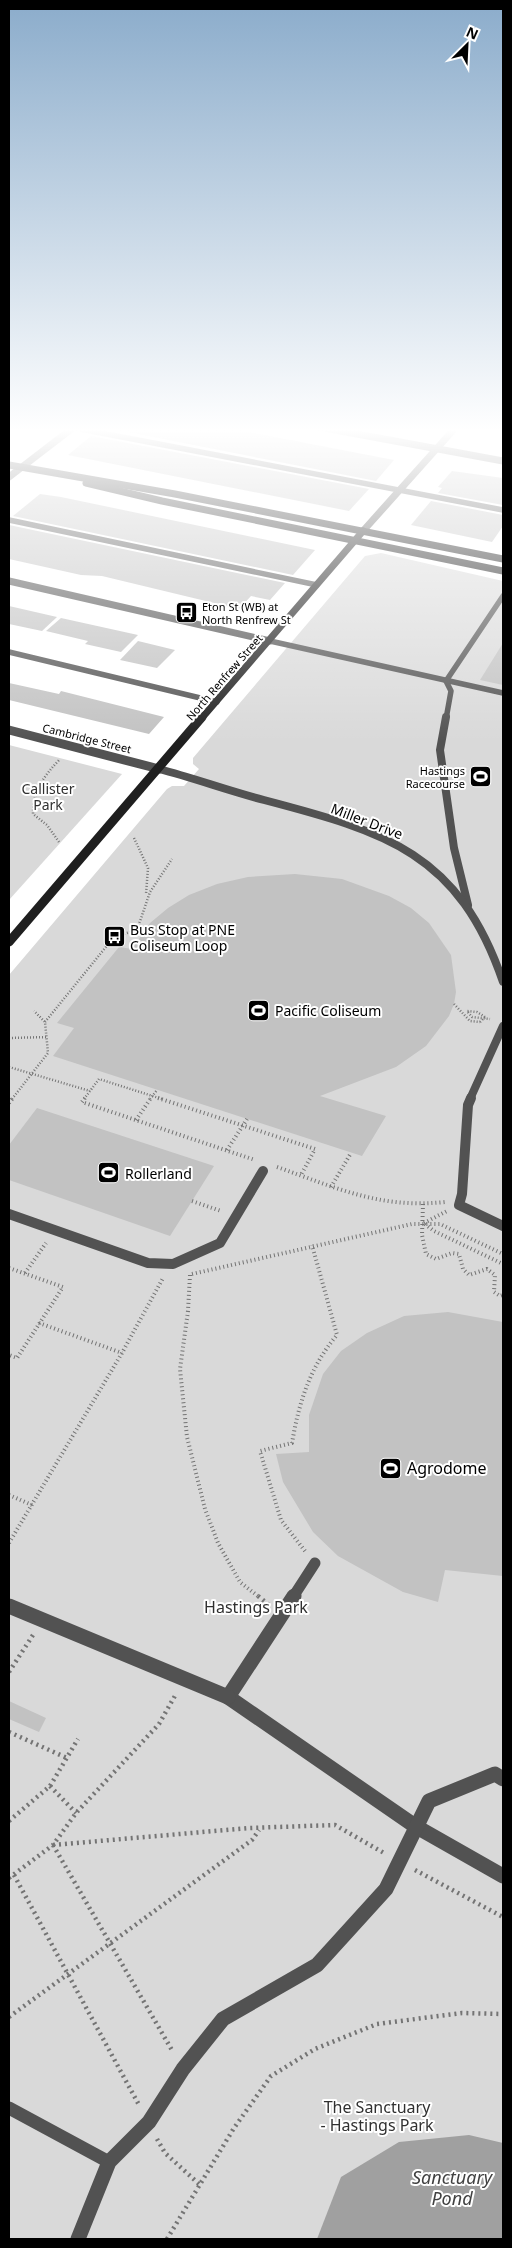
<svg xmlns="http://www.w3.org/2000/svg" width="512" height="2248" font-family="'Noto Sans',sans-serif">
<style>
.green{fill:#d9d9d9}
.water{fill:#a0a0a0}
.building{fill:#c2c2c2}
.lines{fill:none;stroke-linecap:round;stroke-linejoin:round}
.path-far2{stroke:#747474;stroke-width:2.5;stroke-dasharray:1 2;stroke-linecap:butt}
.path-far1{stroke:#747474;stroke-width:4;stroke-dasharray:1 3;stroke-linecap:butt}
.path{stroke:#747474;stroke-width:4.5;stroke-dasharray:2 4;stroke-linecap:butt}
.lane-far3{stroke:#525252;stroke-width:5.5}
.lane-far2{stroke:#525252;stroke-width:8}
.lane-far1{stroke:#525252;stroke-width:10}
.lane{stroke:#525252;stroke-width:13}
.street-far3{stroke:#525252;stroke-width:7}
.street-far2{stroke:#525252;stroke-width:9}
.street-far1{stroke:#525252;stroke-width:11}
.street{stroke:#525252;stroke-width:15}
.secondary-far1{stroke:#1f1f1f;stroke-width:7}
.secondary{stroke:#1f1f1f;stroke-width:9}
.path-bridge{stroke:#747474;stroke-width:2.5;stroke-dasharray:1 2;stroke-linecap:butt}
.labels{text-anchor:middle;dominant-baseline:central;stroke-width:4;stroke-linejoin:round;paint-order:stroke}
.far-poi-label{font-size:11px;fill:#000;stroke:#fff;text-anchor:start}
.far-street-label{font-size:11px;fill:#000;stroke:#fff}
.park-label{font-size:14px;fill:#303030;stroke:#fff}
.street-label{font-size:14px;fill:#000;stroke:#fff}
.poi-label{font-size:14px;fill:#000;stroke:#fff;text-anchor:start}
.near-poi-label{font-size:16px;fill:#000;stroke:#fff;text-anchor:start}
.near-park-label{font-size:16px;fill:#303030;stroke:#fff}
.near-water-label{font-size:18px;font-style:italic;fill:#414141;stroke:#fff}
</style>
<rect width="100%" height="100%" fill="#fff"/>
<g class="green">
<polygon points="381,553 503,581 503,2239 9,2239 9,975 167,789 172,786 184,786 199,769 193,764 193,758 365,556"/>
<polygon points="9,745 122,774 9,900"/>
</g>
<polygon class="water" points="469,2135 503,2143 503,2239 317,2239 341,2177 399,2142"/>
<g class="building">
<polygon points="102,427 223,427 394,460 376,481"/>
<polygon points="91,436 369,489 349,511 68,455"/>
<polygon points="452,471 503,478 503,505 438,493 442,488 438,487"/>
<polygon points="40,494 61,497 315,550 293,575 13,516"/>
<polygon points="431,501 503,515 503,526 492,542 411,525"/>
<polygon points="9,525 285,583 270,600 251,596 239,609 102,576 81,575 9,559"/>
<polygon points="9,606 57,617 42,631 9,624"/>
<polygon points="61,618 138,635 121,652 85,644 88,641 46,631"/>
<polygon points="138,641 175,650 157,668 120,660"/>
<polygon points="503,643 503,685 480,680"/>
<polygon points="9,683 59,694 61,691 164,717 149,734 9,700"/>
<polygon points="295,874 342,879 389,896 411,908 429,923 451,955 456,992 454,1004 449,1016 426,1046 396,1067 320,1096 386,1116 362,1156 53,1056 74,1028 57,1023 119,947 132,949 150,923 168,908 189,895 217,884 248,877"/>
<polygon points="37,1108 214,1166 170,1236 9,1180 9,1145"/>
<polygon points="448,1312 503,1322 503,1576 445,1570 438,1602 403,1592 338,1556 313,1532 283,1482 276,1454 309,1452 309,1415 323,1374 341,1351 367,1333 404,1316"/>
<polygon points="9,1701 46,1718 39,1732 9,1719"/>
</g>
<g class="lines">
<g class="path-far2">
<polyline points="134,838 148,868 146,894"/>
<path d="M59 842 47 825 33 814C33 790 44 776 60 759"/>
<polyline points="454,1004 470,1021 480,1022"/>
<polyline points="485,1017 477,1012 467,1011 472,1017 490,1019"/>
<polyline points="45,1022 114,937 137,930 150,892 172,859"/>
<polyline points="9,1038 48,1037"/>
<polyline points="9,1067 90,1091"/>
<polyline points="12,1099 48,1053 45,1022 34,1011"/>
<polyline points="84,1099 99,1079 162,1099"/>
<polyline points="150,1099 157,1090"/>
</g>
<g class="path-far1">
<polyline points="85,1098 82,1102 255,1160"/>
<polyline points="158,1098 315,1149 301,1175"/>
<polyline points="9,1103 13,1098"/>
<polyline points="136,1120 151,1098"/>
<polyline points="227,1150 247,1119"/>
<path d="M277 1167C337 1188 380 1209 445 1202"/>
<polyline points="331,1187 351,1153"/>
<polyline points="192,1201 221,1211"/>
<polyline points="423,1204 422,1235 426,1254 436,1259 452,1253 459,1254 463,1269 469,1275 487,1269 495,1275 494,1292 500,1296 503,1295"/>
<polyline points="424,1223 447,1211"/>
<polyline points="425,1224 434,1231 503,1264"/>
<polyline points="9,1268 63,1287 17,1358 9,1355"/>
<polyline points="25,1273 46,1243"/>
<polyline points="192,1274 412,1224 440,1224 503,1254"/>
<polyline points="190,1275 188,1311 180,1369 187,1437 205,1509 218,1543 240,1582 259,1597"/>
<polyline points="39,1323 122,1353"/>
<polyline points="9,1495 32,1505"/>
<polyline points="9,1543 122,1353 163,1278"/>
<path d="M305 1551 281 1520 260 1451 292 1443C299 1402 310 1367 337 1335L312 1245"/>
</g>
<g class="path">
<polyline points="258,1596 269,1605"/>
<polyline points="9,1672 33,1635"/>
<polyline points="9,1732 67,1758"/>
<polyline points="50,1786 76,1813"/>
<polyline points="9,1821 50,1786 78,1739"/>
<polyline points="53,1845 249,1828 335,1825 384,1853"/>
<polyline points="53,1845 173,2052"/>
<polyline points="415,1870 503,1917"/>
<polyline points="14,1875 139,2105"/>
<polyline points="9,1878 53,1845 76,1813 159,1724 176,1694"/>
<polyline points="9,2017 252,1840 259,1830"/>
<polyline points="157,2139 165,2153 199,2184"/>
<polyline points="167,2239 234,2128 271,2076 315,2049 377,2024 462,2013 503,2014"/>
</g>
<g class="lane-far3">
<polyline points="70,427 503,510"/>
<polyline points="9,520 317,585"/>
<polyline points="270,641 503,693"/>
<polyline points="9,652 217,702"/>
<polyline points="446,719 451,691 446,681 503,596"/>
</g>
<g class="lane-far2">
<polyline points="446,717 440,750 454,848 468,905"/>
<path d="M159 769C194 778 229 791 264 800 386 832 459 853 503 982"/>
<polyline points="470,1099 503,1026"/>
</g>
<g class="lane-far1">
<polyline points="471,1098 468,1105 462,1194 459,1205 503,1226"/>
<polyline points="9,1214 148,1263 173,1264 220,1243 263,1171"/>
</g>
<polyline class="lane" points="9,2108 109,2162"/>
<g class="street-far3">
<polyline points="319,427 503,461"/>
<polyline points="9,477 74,427"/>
<polyline points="363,531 456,427"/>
<polyline points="9,581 270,641"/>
</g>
<polyline class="street-far2" points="9,730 159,769"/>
<polyline class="street-far1" points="293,1597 315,1563"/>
<g class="street">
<polyline points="294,1596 228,1697 415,1826 503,1876"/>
<polyline points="9,1606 228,1697"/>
<polyline points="78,2239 109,2162 149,2122 183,2069 223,2019 317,1965 386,1889 429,1801 495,1774 503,1779"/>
</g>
<g class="secondary-far1">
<polyline points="9,465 175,494 503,559"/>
<polyline points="86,483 162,501 503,571"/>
<polyline points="201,719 363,531"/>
</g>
<polyline class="secondary" points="9,942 202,717"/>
<polyline class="path-bridge" points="480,1022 485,1017"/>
</g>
<linearGradient id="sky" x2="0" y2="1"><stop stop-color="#8baccb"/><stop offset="0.58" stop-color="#fff"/><stop offset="1" stop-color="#fff" stop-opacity="0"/></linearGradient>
<rect width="512" height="742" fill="url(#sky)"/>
<defs>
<symbol id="bus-square" viewBox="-11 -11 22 22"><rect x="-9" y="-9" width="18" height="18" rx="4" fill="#000" stroke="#fff"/><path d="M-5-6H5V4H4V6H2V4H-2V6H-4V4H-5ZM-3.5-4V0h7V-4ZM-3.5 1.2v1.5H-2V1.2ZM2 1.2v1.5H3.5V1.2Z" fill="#fff"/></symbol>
<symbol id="stadium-square" viewBox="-11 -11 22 22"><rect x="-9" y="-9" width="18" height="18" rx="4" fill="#000" stroke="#fff"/><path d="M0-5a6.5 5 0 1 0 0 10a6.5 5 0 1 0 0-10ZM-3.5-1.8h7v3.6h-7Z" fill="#fff"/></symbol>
</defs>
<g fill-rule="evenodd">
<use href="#bus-square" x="174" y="600" width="25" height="25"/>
<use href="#stadium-square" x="468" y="764" width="25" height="25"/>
<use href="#bus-square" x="102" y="924" width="25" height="25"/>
<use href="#stadium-square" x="246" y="998" width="25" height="25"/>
<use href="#stadium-square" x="96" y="1160" width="25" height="25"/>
<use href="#stadium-square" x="378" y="1456" width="25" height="25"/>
</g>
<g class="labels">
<g class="far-poi-label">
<text x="202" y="606">Eton St (WB) at<tspan x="202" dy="13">North Renfrew St</tspan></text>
<text x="465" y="770" text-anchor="end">Hastings<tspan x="465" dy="13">Racecourse</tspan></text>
</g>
<g class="far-street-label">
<text transform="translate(224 677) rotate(-49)">North Renfrew Street</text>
<text transform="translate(87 738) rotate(14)">Cambridge Street</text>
</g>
<g class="park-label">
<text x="48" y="788">Callister<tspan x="48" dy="16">Park</tspan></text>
</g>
<g class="street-label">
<text transform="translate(367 821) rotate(21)">Miller Drive</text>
</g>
<g class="poi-label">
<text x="130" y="929">Bus Stop at PNE<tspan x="130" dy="16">Coliseum Loop</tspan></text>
<text x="275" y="1010">Pacific Coliseum</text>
<text x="125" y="1173">Rollerland</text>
</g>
<g class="near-poi-label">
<text x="407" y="1468">Agrodome</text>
</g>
<g class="near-park-label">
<text x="256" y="1607">Hastings Park</text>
<text x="377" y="2107">The Sanctuary<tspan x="377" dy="18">- Hastings Park</tspan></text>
</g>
<g class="near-water-label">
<text x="452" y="2177">Sanctuary<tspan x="452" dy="21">Pond</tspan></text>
</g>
</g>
<rect width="512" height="2248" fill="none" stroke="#000000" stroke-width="20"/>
<g transform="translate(467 45) rotate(24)" stroke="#ffffff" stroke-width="4" paint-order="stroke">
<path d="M0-4L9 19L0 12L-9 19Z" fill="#000000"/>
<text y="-8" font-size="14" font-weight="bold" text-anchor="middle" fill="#000000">N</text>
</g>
</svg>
